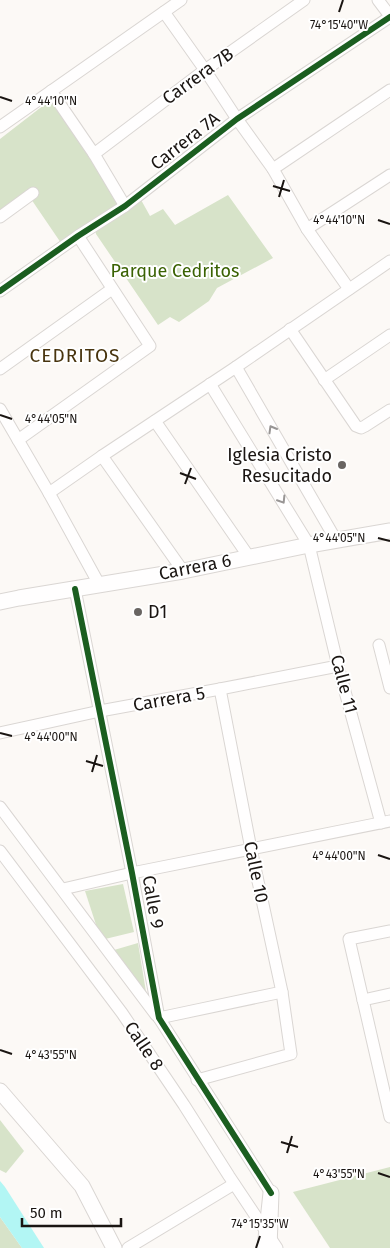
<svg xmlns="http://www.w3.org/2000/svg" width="390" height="1248" font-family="'Fira Sans',sans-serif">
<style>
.green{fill:#d7e3c9}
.water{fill:#b2f6f4}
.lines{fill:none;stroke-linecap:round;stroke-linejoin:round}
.street-casing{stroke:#dad6d3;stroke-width:13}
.secondary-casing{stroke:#dad6d3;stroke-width:17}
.street{stroke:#fffefe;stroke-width:11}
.secondary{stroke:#fffefe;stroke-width:15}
.cycleway-casing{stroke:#fff;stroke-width:9}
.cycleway{stroke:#1b5e20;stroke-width:6}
.oneway{stroke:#989594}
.ticks{fill:none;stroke:#1a1512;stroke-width:2}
.poi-dot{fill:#696562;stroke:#fff;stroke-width:2}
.labels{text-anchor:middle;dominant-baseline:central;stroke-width:4;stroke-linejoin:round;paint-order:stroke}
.street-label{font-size:18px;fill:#1a1512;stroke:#fff}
.park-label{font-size:18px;fill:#3a6203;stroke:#fff}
.poi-label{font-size:18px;fill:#1a1512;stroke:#fff;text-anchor:end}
.neighbourhood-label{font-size:19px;letter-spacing:1px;fill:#48340e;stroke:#fff}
.ticks-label{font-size:12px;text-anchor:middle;fill:#1a1512;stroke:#fff;stroke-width:4;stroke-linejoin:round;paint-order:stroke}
</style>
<rect width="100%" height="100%" fill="#fcf9f6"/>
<g class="green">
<polygon points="53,98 122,205 61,243 29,196 0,216 0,139"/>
<polygon points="228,195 273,258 217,288 209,301 179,322 170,317 158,325 96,234 95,227 140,198 150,216 163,209 175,225"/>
<polygon points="123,884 134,932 101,940 85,891"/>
<polygon points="138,943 146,992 114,950"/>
<polygon points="0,1120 24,1151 6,1173 0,1170"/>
<polygon points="390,1167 390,1248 330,1248 293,1192"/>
<polygon points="0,1217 22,1248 0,1248"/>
</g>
<polygon class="water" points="0,1181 5,1187 44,1248 22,1248 0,1217"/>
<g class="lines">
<defs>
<g id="street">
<polyline points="378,0 390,16"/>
<polyline points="164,12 205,70 237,119 273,169 307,229 349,289"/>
<polyline points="51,91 94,154 125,206"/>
<polyline points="0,127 181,0"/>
<polyline points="94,154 205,70 304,0"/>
<polyline points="273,169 390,90"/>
<polyline points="0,217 33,193"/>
<polyline points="307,229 390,175"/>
<polyline points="0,291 78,236 125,206 237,119 390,17"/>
<polyline points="290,329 356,426 361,428 365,426 390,410"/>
<polyline points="236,367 336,540"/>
<polyline points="0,369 112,289"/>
<polyline points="324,380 390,335"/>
<polyline points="210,384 309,545 338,666 381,823"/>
<polyline points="0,409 49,493 99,584"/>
<polyline points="155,421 249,557"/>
<polyline points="18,440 150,346 78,236"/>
<polyline points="102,456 183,571"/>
<polyline points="49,493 102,456 236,367 390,261"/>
<polyline points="75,589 132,873 159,1018 271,1193"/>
<polyline points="379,645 390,688"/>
<polyline points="0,733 100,711 220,689 338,666"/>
<polyline points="0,807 156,1015"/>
<polyline points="0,851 122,1013 184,1105 229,1176 277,1248"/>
<polyline points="63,889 132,873 390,821"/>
<polyline points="390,931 349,939 390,1117"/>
<polyline points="363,1000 390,994"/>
<polyline points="159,1018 282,992"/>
<polyline points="197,1080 291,1054 282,992 251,849 220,689"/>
<polyline points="128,1248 234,1184"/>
</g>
<g id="secondary">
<polyline points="0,602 19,598 183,571 309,545 390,531"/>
<polyline points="0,1091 82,1186 114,1248"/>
<polyline points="265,1248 271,1193 269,1248"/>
</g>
</defs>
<use href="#street" class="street-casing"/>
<use href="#secondary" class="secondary-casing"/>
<use href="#street" class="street"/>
<use href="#secondary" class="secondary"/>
<defs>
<g id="cycleway">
<polyline points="0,291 78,236 125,206 237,119 390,17"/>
<polyline points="75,589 132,873 159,1018 271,1193"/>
</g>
</defs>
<use href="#cycleway" class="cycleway-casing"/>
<use href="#cycleway" class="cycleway"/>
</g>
<defs><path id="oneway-chevron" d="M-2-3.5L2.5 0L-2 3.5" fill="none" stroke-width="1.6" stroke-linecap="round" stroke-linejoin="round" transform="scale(1.25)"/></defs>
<g class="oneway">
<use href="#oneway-chevron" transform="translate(272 429) rotate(-120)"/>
<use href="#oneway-chevron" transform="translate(282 500) rotate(58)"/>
</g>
<path class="ticks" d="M339 12 343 0M0 97 12 101M273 186 290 191M279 197 284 180M378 220 390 224M0 415 12 419M180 473 196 479M185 484 191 468M378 538 390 541M0 733 12 736M86 761 103 766M92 772 97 755M378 855 390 859M0 1050 12 1054M281 1142 298 1147M287 1153 292 1136M378 1173 390 1177M256 1248 260 1236"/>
<g class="poi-dot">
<circle cx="342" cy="465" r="5"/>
<circle cx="138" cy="612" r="5"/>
</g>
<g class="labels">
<g class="street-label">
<text transform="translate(198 76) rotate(-36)">Carrera 7B</text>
<text transform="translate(185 141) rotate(-38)">Carrera 7A</text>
<text transform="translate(195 567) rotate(-11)">Carrera 6</text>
<text transform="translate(344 684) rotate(75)">Calle 11</text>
<text transform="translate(169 699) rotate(-10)">Carrera 5</text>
<text transform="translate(256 872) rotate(78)">Calle 10</text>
<text transform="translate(153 902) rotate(80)">Calle 9</text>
<text transform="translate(144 1046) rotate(56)">Calle 8</text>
</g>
<g class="park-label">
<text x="175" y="271">Parque Cedritos</text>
</g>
<g class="poi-label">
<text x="332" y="455">Iglesia Cristo<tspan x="332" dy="21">Resucitado</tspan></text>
<text x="148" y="612" text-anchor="start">D1</text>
</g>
<g class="neighbourhood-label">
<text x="75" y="355">CEDRITOS</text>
</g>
</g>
<g class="ticks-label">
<text x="339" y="29">74°15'40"W</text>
<text x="51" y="105">4°44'10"N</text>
<text x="339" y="224">4°44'10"N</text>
<text x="51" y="423">4°44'05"N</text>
<text x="339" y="542">4°44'05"N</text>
<text x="51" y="741">4°44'00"N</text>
<text x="339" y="860">4°44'00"N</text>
<text x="51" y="1059">4°43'55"N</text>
<text x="339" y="1178">4°43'55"N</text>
<text x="260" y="1228">74°15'35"W</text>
</g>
<path d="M22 1218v8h99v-8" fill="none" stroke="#1a1512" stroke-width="2.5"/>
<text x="30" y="1218" font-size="15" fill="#1a1512" stroke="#ffffff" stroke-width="4" paint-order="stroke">50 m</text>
</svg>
